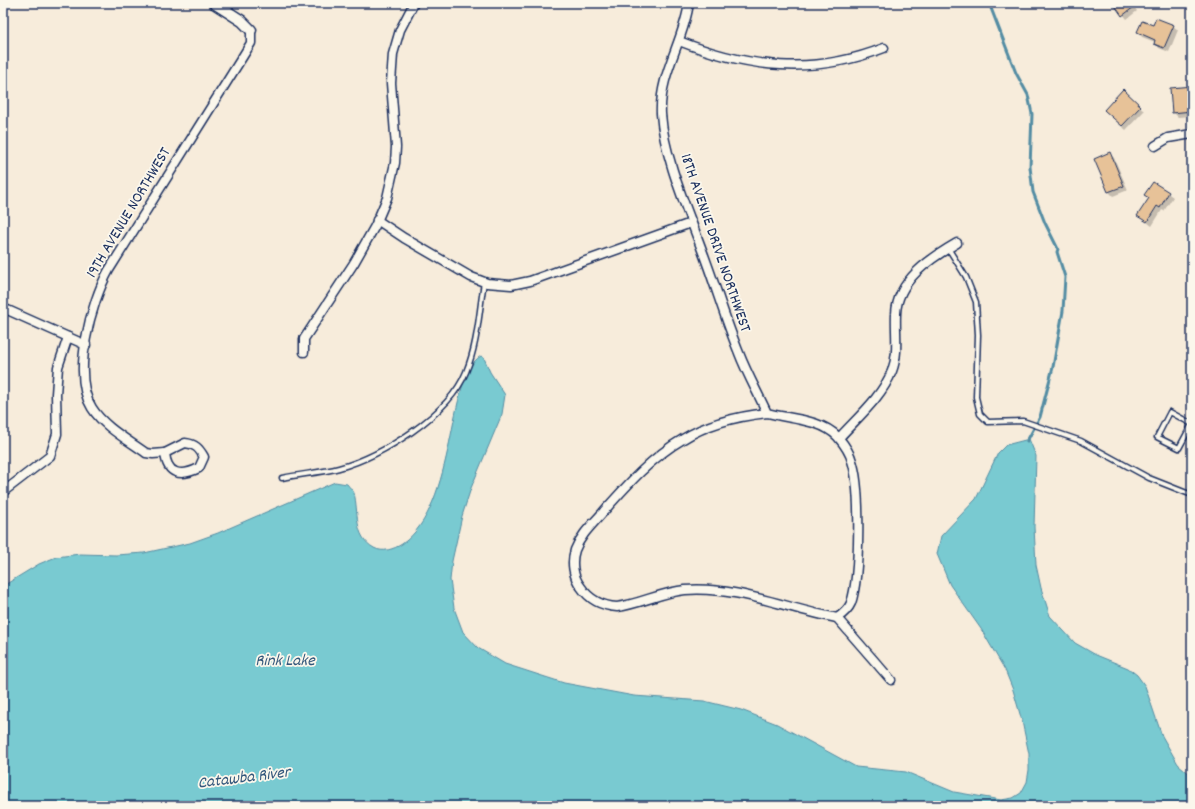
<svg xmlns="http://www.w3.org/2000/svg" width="1195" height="809" font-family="Dekko,sans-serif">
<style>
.water{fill:#79cad1;stroke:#538ca3}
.shadow{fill:#0003}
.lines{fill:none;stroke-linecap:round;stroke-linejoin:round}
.stream{stroke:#538ca3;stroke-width:3}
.building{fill:#e7c298;stroke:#1b2f5e}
.service-casing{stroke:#1b2f5e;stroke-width:7}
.minor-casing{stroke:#1b2f5e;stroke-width:11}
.tertiary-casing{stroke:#1b2f5e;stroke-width:13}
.service{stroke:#fbf7ec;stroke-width:4}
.minor{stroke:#fbf7ec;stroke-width:8}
.tertiary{stroke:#fbf7ec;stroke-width:10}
.labels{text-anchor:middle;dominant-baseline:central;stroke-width:3.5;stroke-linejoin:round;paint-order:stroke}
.street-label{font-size:16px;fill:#1b2f5e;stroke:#fbf7ec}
.water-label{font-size:17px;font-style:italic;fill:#32567b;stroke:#fbf7ec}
</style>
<rect width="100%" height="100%" fill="#f7ecdb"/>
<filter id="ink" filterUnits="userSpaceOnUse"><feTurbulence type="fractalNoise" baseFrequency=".025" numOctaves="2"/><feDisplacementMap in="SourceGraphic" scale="8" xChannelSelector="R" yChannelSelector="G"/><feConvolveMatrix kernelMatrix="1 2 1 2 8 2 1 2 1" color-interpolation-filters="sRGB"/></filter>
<g filter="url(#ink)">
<path class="water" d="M481 356 484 358 490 372 505 395 502 414 471 488 462 516 452 561 450 580 454 608 463 632 478 648 505 664 564 683 634 696 704 701 741 710 777 724 856 767 906 772 954 792 1001 800 1013 798 1021 793 1027 782 1029 770V754L1022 721 1013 690 1005 670 981 629 950 585 937 554 941 536 976 499 998 453 1006 445 1029 439 1036 456 1034 527 1036 565 1041 588 1050 616 1075 643 1096 655 1128 668 1137 675 1145 686 1162 736 1178 764 1192 776V806H3V586L39 564 56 557 80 554 116 555 144 553 190 543 218 533 335 482 347 484C349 487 353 490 354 493 359 512 353 536 374 548 383 553 394 549 402 544 458 505 446 376 481 356Z"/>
<g class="shadow">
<polygon points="1114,3 1131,3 1137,11 1127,19"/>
<polygon points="1153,26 1173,26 1178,30 1169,52 1159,48 1155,42 1142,37 1138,32"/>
<polygon points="1192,87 1192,116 1178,117 1173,112"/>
<polygon points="1123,91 1144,111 1126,130 1105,110"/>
<polygon points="1110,154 1114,158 1128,190 1113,196 1109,192 1096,159"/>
<polygon points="1153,183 1173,197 1164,211 1162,210 1152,226 1139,216 1149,199 1145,195"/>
</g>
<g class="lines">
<polyline class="stream" points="989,3 1016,73 1028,95 1032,114 1030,167 1033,192 1045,223 1058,249 1057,252 1065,277 1063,311 1053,367 1040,417 1027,441"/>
</g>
<g class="building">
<polygon points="1113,3 1131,3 1134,7 1122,16"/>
<polygon points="1156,18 1174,25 1164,48 1154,44 1155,40 1137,32 1142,21 1153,25"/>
<polygon points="1192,86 1192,111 1172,113 1170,88"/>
<polygon points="1123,89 1141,106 1122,126 1104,110"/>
<polygon points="1110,152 1124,186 1108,192 1094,159"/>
<polygon points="1153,182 1169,192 1160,208 1157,206 1147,222 1137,216 1149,198 1144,195"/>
</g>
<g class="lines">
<defs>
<g id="service">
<polyline points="948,248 966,277 976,302 978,335 976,397 980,414 988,422 1023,421 1081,441 1149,478 1192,495"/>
<polyline points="1192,424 1170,412 1157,437 1179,448 1192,424"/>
<path d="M282 478C300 474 320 473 339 468 382 456 449 415 466 372 478 343 479 312 484 282"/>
</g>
<g id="minor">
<path d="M689 3C684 41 659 74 661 114 664 157 687 209 702 250 715 284 725 319 739 353 747 374 758 393 767 413 790 419 821 419 838 437 843 443 850 453 852 461 861 487 860 576 851 603 848 610 843 614 837 618 787 609 738 586 685 590 662 592 640 604 617 607 602 606 589 599 581 587 573 577 571 562 575 550 581 534 594 523 604 511 628 484 652 457 683 439 707 424 740 416 767 413"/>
<path d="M679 41C748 68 813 76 884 48"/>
<polyline points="1155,146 1168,138 1192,134"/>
<polyline points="377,220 404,238 471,277 487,283 511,285 530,281 691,223"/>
<polyline points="3,308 86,345"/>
<polyline points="304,352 304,339 354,263 375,226 387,198 395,163 396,147 391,83 393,54 400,30 414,3"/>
<path d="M839 438C857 418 882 397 892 371 899 353 895 333 896 314 897 280 931 258 957 243"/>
<path d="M185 443C195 444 199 448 204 457L199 468C181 477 167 475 165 453Z"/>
<path d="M165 453 153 454 146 453C128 440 104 427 92 408 71 375 91 302 109 270L243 56 251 43V30"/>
<polyline points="3,492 50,456 57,434 56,394 58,367 68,337"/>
<polyline points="837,618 891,680"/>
</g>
<polyline id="tertiary" points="214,3 242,21 251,30"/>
</defs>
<use href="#service" class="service-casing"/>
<use href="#minor" class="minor-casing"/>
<use href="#tertiary" class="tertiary-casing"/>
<use href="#service" class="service"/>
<use href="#minor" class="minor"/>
<use href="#tertiary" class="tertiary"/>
</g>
</g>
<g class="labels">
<g class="street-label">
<text transform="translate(129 213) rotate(-59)">19TH AVENUE NORTHWEST</text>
<text transform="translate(715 243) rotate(71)">18TH AVENUE DRIVE NORTHWEST</text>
</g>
<g class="water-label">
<text x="285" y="662">Rink Lake</text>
<text transform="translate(244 779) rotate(-7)">Catawba River</text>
</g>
</g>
<rect width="1195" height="809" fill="none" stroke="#fbf7ec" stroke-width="16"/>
<rect x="8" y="8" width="1179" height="793" fill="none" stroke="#1b2f5e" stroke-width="1.5" filter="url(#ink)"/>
</svg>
